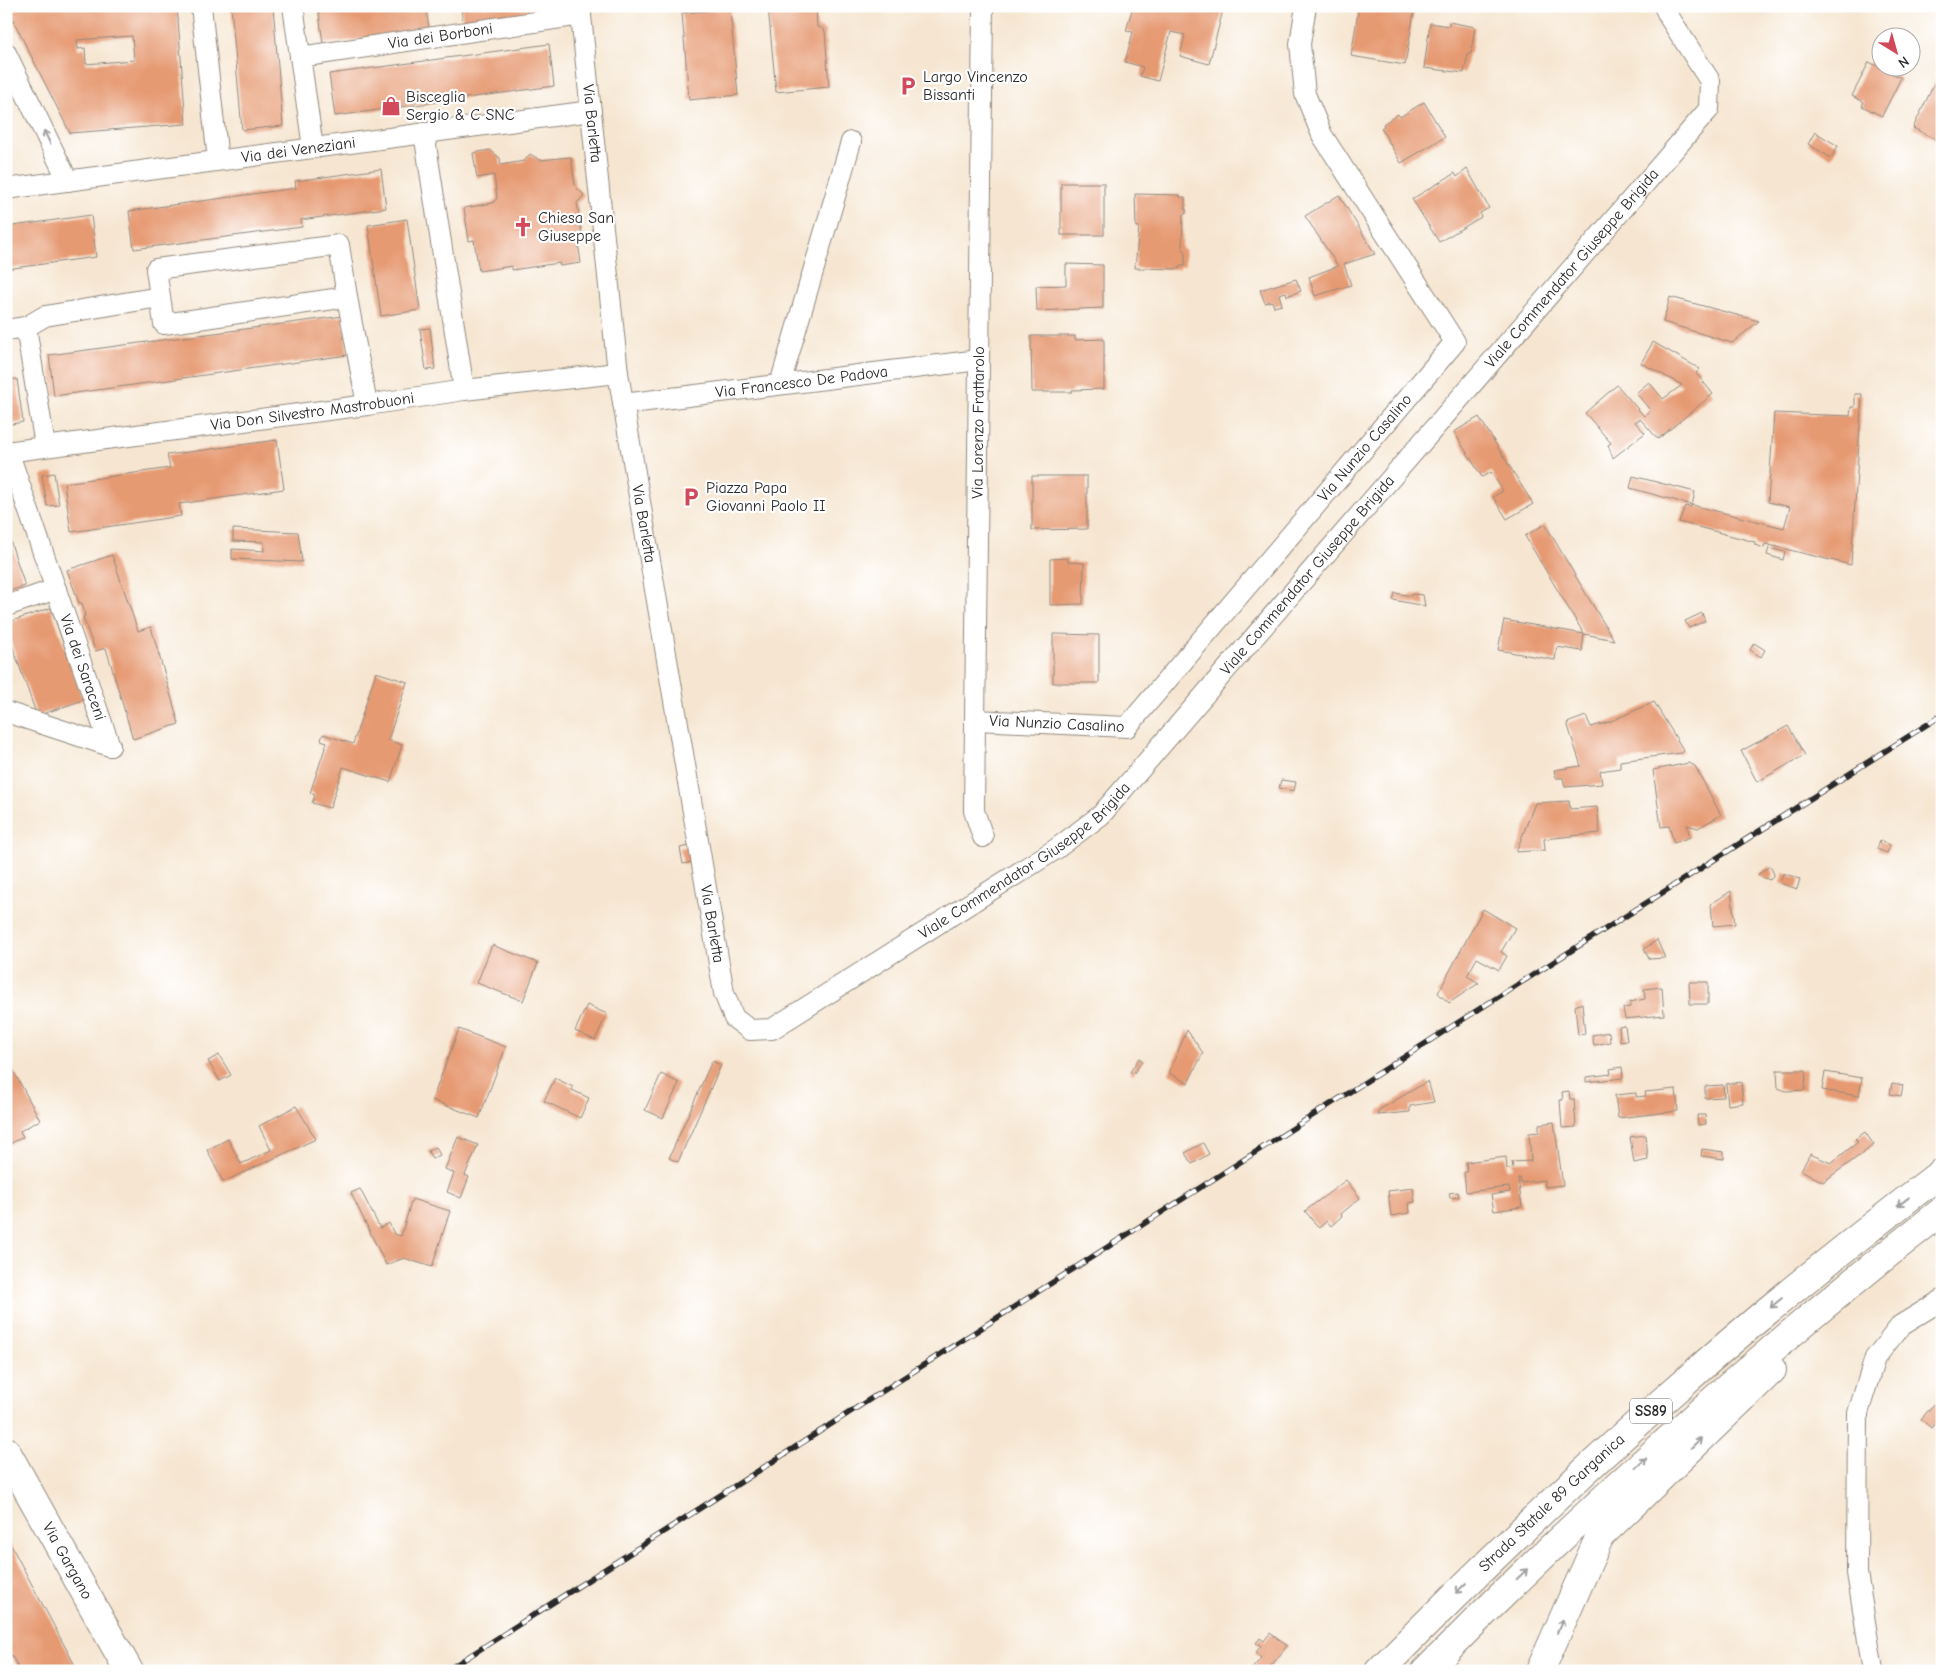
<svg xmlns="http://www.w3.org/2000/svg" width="1948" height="1677" font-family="'Comic Neue',sans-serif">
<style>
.building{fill:#e69a72;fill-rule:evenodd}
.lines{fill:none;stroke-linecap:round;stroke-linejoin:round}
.minor-casing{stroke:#90887e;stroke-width:22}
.secondary-casing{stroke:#90887e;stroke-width:30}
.trunk-casing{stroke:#90887e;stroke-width:30}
.minor{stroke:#fff;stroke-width:20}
.secondary{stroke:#fff;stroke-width:28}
.trunk{stroke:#fff;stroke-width:28}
.rail-casing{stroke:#2b2b2b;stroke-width:5.5}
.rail{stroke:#fff;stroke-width:4;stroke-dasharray:11;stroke-linecap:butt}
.oneway{stroke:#a0a0a0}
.labels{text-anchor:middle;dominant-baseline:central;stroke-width:4.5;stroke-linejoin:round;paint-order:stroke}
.shield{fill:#fff;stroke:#6b6b6b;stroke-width:1}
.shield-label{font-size:15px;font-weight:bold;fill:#2b2b2b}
.street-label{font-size:16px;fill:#2b2b2b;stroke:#fff}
.poi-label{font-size:16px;fill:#2b2b2b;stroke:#fff;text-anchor:start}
</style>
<rect width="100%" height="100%" fill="#fff"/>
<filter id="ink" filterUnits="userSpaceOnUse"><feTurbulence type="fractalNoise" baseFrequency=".02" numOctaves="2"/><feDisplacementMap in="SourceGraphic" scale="10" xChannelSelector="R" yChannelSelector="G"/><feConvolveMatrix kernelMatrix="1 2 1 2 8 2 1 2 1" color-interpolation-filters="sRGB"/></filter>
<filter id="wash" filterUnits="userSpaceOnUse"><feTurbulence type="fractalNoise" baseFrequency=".0096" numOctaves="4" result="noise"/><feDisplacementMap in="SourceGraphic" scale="20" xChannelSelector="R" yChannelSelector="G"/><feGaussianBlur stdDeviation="1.12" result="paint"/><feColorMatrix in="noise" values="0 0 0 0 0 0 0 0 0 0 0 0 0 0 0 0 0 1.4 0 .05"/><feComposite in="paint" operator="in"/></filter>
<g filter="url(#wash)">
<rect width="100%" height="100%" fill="#f6e6d1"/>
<g id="blocks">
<g class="building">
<path d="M6 6H177L186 124 70 133ZM132 36 134 60 86 64 85 48 78 49 77 40Z"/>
<polygon points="231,6 273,6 283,126 242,130"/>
<polygon points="318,6 426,6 429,30 323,44"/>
<polygon points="461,6 544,6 546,14 463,25"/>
<polygon points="768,6 816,6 817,27 821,28 825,31 829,87 776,92"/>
<polygon points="1133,6 1224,6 1209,64 1180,56 1185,35 1171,32 1158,81 1140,76 1143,67 1125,62 1133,32 1126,31"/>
<polygon points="1359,6 1415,6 1405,65 1351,56"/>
<polygon points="1706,6 1733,6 1733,7 1706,11"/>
<polygon points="730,9 738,95 689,100 682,13"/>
<polygon points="1449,22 1475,27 1471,53 1468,54 1464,73 1424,68 1430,23 1449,26"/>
<polygon points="549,44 554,86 335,116 329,74"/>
<polygon points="1869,62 1901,78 1882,116 1862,106 1864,102 1852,96"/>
<polygon points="1937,78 1942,80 1942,142 1913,128"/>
<polygon points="1424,102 1445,137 1401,163 1381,128 1384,126 1383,124 1398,114 1400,117"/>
<polygon points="1815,132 1838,146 1831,158 1808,144"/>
<polygon points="490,150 500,158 501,165 524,161 530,154 540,160 571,157 575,186 584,195 577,203 582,234 577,235 581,263 560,266 559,263 512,270 512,266 479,271 474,240 469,241 464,208 493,203 497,198 494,175 477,178 473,153"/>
<polygon points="381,169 386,208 301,220 302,227 134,249 129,211 296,188 295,181"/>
<polygon points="1467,169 1489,208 1480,213 1481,217 1439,242 1412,199 1455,173 1457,177"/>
<rect x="1061" y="183" width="43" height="52"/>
<polygon points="1135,194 1180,195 1180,197 1185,197 1185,209 1186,209 1186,214 1183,214 1182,249 1185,250 1185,266 1180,266 1179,269 1135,268 1139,227 1136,226"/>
<polygon points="1339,195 1375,254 1344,264 1351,285 1315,296 1309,277 1338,266 1305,216"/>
<polygon points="91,215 96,257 6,269 6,227"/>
<polygon points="407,219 420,310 381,316 368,225"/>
<polygon points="1066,264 1103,265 1103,308 1037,311 1036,286 1066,285"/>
<polygon points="1296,279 1301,291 1287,296 1286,292 1279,294 1282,305 1274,307 1272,301 1265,303 1260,290"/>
<polygon points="1670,297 1722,311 1759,321 1732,343 1663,322"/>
<polygon points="343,316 348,355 54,396 49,355"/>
<polygon points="430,328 435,369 426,370 420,329"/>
<polygon points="1031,336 1075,336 1075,340 1104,339 1104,389 1072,390 1072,392 1032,392"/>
<polygon points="1653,342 1700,369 1696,373 1713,394 1658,439 1640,419 1635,422 1645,433 1613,458 1608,445 1611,443 1585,413 1617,385 1644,416 1650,410 1636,393 1649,382 1663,399 1682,385 1641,363"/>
<polygon points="17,379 23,422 6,425 6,380"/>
<polygon points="1855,394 1862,394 1851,565 1765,544 1764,548 1755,545 1755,542 1679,522 1685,506 1691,507 1692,505 1784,528 1790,507 1768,502 1774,413 1850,416 1851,407 1855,407"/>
<polygon points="1479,417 1533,504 1507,519 1493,497 1503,491 1491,472 1482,477 1454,432"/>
<polygon points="277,440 284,489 179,504 181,516 71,532 64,483 170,468 167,455"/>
<polygon points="54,473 59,505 47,506 42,475"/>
<polygon points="1032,476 1087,476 1087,529 1032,530"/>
<polygon points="1633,476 1695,492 1692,505 1630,488"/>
<polygon points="1545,524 1589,599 1614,640 1584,634 1525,536"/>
<polygon points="6,528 25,586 6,592"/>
<polygon points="233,529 298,532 302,562 232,559 232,549 264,551 264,542 233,541"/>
<polygon points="1769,548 1785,552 1783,560 1767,555"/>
<polygon points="112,555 138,631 151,627 179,724 133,739 106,648 95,651 83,617 85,616 82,603 79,603 67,570"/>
<polygon points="1067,558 1068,562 1084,563 1083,604 1050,605 1050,559"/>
<polygon points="1395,593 1411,596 1412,594 1423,595 1425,606 1393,600"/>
<polygon points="51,608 83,700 37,716 6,628 6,623"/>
<polygon points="1702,613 1705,621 1689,628 1685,621"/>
<polygon points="1504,620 1584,634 1582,651 1557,647 1555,660 1498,650"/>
<polygon points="1053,634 1099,635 1099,683 1053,683"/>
<polygon points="1754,643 1765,650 1761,657 1750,650"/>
<polygon points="376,672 407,682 388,740 402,745 390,782 343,767 330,808 312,803 315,795 310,793 327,742 321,740 323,734 353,744"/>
<polygon points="1654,702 1684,751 1682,753 1620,761 1620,768 1600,771 1602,784 1565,787 1563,778 1556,778 1554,770 1581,766 1567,723 1586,716 1591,727 1609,722"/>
<polygon points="1788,726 1805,755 1757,782 1741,751"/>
<polygon points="1689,763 1695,766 1721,815 1698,828 1687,825 1690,837 1674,843 1669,826 1661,827 1653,770"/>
<polygon points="1281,780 1296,782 1294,791 1279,788"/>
<polygon points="1569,801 1570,809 1597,807 1600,833 1544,839 1545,850 1516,852 1535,803"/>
<polygon points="1880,841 1890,845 1887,853 1877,849"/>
<polygon points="689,846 692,862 683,864 680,848"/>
<polygon points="1770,866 1774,874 1770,880 1759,876 1758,874"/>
<polygon points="1783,873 1800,879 1797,889 1780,883"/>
<polygon points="1731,891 1735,924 1713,926 1711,904"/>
<polygon points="1483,909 1515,928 1501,952 1507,956 1499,970 1477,958 1467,976 1479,983 1449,1003 1438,993"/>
<polygon points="1657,940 1665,958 1649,959 1644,949"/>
<polygon points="492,945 538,963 523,1001 477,983"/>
<polygon points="1689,982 1708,982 1708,1004 1690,1004"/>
<polygon points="1662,987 1664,1015 1625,1019 1623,1008 1630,1007 1630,1002 1645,999 1644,989"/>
<polygon points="1582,1003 1585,1034 1578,1035 1575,1006"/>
<polygon points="587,1005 607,1014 595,1040 575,1031"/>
<polygon points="1625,1026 1627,1041 1620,1042 1619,1027"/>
<polygon points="459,1029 506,1047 479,1118 432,1100"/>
<polygon points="1187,1030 1203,1053 1188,1083 1169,1073"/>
<polygon points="1609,1032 1610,1042 1594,1045 1592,1035"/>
<polygon points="219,1055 231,1075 220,1081 208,1061"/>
<polygon points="6,1057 40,1120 20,1131 23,1137 6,1146"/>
<polygon points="1139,1058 1143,1061 1133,1074 1130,1072"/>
<polygon points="712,1061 721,1065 678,1162 669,1158"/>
<polygon points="1622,1067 1623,1078 1586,1082 1586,1077 1611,1074 1610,1069"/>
<polygon points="1777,1070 1806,1070 1805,1090 1786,1091 1778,1088"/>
<polygon points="1825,1072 1862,1078 1859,1096 1822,1090"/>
<polygon points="661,1074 679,1083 663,1118 645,1110"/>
<polygon points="555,1078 573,1087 572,1090 589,1098 580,1118 544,1101"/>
<polygon points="1428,1081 1434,1102 1410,1106 1410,1112 1378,1115 1379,1110"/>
<polygon points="1741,1082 1743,1103 1728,1105 1726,1084"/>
<polygon points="1892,1083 1903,1085 1901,1096 1890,1094"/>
<polygon points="1723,1085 1724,1097 1705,1098 1705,1086"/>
<polygon points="1676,1089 1678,1111 1618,1118 1615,1095 1636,1093 1636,1097 1646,1096 1645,1092"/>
<polygon points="1569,1091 1570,1099 1574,1099 1576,1127 1562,1128 1560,1100 1563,1100 1562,1092"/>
<polygon points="296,1106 316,1139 223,1182 207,1150 228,1139 241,1164 271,1150 259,1126"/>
<polygon points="1697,1115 1705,1115 1706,1124 1698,1125"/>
<polygon points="1554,1122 1563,1185 1545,1187 1544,1180 1521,1183 1520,1178 1518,1178 1522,1207 1494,1211 1491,1195 1510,1192 1509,1187 1466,1192 1464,1172 1467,1172 1466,1162 1506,1157 1507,1169 1513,1168 1512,1162 1531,1161 1529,1133 1539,1132 1539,1124"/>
<polygon points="1865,1132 1874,1145 1823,1182 1801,1170 1810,1154 1831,1163 1858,1142 1855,1139"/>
<polygon points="1646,1135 1648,1160 1634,1163 1630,1137"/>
<polygon points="458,1137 478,1145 465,1175 469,1177 461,1198 447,1192 454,1173 445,1169"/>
<polygon points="1203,1143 1209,1154 1192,1164 1185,1153"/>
<polygon points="436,1147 440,1155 432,1159 428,1151"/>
<polygon points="1702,1149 1724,1152 1724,1159 1701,1156"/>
<polygon points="1346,1180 1360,1198 1341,1214 1342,1216 1331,1226 1327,1221 1319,1228 1305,1211"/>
<polygon points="1413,1188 1415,1202 1409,1203 1410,1213 1391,1216 1388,1191"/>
<polygon points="360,1189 380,1228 389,1223 394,1234 401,1236 412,1199 450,1211 432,1267 404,1258 386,1265 351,1193"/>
<polygon points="1458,1192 1459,1197 1450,1198 1449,1193"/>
<polygon points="1942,1395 1942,1415 1931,1428 1921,1419"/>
<polygon points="6,1536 78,1671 20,1671 6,1645"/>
<polygon points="1270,1633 1287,1646 1267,1671 1252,1671 1251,1670 1261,1658 1255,1653 1261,1646 1256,1643 1260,1638 1264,1641"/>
</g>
</g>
</g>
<g filter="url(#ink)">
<use href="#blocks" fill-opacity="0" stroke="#90887e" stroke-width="1"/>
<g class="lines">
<defs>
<g id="minor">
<polyline points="201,6 218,160"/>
<polyline points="293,6 313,148"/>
<path id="s1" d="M580 6 618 373 724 993 734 1018 750 1030 772 1029 1056 849 1101 815 1709 109 1710 81 1669 17 1664 6"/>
<polyline points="6,53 68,181"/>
<path id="s2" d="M300 57 581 15"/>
<polyline points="424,133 464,390"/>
<path id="s3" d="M6 189 591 111"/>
<polygon points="339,245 347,297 164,324 156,269"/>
<polyline points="347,297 367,405"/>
<polyline points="26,327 45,316 160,297"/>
<polyline points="6,330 26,327 45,446"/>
<polyline points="780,384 851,142"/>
<path id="s4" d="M623 404 979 360"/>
<path id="s5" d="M8 451 110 746"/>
<path id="s6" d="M6 452 367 405 464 390 618 373"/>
<polyline points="6,606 56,589"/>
<polyline points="6,712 110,746"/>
<path id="s7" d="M975 720 1127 727 1455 342 1322 135 1305 94 1300 44 1306 6"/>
<path id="s8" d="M983 837 974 811 983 6"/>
<polyline points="1873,1671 1857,1573 1858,1413 1875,1358 1901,1325 1942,1300"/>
</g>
<g id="secondary">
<path id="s9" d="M6 1451 129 1671"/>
</g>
<g id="trunk">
<path id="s10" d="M1379 1671C1477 1572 1576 1476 1681 1385 1765 1310 1853 1241 1942 1172"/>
<path d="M1426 1671C1588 1506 1760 1353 1942 1211"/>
<polyline points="1540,1671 1600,1536 1772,1370"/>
</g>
</defs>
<use href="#minor" class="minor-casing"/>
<use href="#secondary" class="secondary-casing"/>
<use href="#trunk" class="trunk-casing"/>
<use href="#minor" class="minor"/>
<use href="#secondary" class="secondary"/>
<use href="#trunk" class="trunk"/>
<defs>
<polyline id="rail" points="446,1671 1451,1027 1942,715"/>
</defs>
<use href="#rail" class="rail-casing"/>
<use href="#rail" class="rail"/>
</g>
<defs><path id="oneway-shaft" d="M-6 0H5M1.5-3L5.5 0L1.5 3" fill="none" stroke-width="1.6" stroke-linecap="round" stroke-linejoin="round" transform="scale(1.25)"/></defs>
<g class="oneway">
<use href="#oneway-shaft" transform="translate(47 137) rotate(-116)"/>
<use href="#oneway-shaft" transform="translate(1903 1202) rotate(142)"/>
<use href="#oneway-shaft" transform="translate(1776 1303) rotate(140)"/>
<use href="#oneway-shaft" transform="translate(1696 1443) rotate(-44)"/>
<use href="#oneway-shaft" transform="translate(1641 1463) rotate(-42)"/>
<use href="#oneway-shaft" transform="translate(1522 1574) rotate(-44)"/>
<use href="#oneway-shaft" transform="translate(1461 1588) rotate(136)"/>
<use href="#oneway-shaft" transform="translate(1560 1626) rotate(-66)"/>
</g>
</g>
<defs>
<symbol id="parking-bare" viewBox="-9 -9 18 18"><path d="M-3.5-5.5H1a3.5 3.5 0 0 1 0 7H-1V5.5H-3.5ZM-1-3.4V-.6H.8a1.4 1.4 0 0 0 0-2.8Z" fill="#d1495b" stroke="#fff" stroke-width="2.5" paint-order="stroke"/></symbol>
<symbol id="shop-bare" viewBox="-9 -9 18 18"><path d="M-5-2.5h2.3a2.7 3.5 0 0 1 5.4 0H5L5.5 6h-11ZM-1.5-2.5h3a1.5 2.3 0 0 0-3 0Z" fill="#d1495b" stroke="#fff" stroke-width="2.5" paint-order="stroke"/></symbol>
<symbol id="church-bare" viewBox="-9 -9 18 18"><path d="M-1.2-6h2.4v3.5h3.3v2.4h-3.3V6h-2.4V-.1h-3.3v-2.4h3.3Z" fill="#d1495b" stroke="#fff" stroke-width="2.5" paint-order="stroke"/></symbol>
</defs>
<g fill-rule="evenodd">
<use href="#parking-bare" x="894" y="72" width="28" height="28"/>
<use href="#shop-bare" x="377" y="92" width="28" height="28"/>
<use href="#church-bare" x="509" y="213" width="28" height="28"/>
<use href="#parking-bare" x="677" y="483" width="28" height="28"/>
</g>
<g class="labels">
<rect class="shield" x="1630" y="1398.5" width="42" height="25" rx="4"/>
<g class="shield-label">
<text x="1651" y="1411">SS89</text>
</g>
<g class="street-label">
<text stroke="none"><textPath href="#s2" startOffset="142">Via dei Borboni</textPath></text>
<text stroke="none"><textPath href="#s1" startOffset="118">Via Barletta</textPath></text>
<text stroke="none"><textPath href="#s3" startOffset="295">Via dei Veneziani</textPath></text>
<text stroke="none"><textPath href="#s1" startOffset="2181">Viale Commendator Giuseppe Brigida</textPath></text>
<text stroke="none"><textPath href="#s4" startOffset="180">Via Francesco De Padova</textPath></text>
<text stroke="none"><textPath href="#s6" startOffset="309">Via Don Silvestro Mastrobuoni</textPath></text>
<text stroke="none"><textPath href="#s8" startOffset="416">Via Lorenzo Frattarolo</textPath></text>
<text stroke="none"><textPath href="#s7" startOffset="519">Via Nunzio Casalino</textPath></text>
<text stroke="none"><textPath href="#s1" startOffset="522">Via Barletta</textPath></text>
<text stroke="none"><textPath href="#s1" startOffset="1776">Viale Commendator Giuseppe Brigida</textPath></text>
<text stroke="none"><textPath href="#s5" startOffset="229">Via dei Saraceni</textPath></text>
<text stroke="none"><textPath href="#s7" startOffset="82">Via Nunzio Casalino</textPath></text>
<text stroke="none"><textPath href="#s1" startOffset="1371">Viale Commendator Giuseppe Brigida</textPath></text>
<text stroke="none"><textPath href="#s1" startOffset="928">Via Barletta</textPath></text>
<text stroke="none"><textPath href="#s10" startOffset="241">Strada Statale 89 Garganica</textPath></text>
<text stroke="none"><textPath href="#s9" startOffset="126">Via Gargano</textPath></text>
</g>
<g class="poi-label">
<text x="923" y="77">Largo Vincenzo<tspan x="923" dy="18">Bissanti</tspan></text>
<text x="406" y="97">Bisceglia<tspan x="406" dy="18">Sergio &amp; C SNC</tspan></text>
<text x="538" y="218">Chiesa San<tspan x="538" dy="18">Giuseppe</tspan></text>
<text x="706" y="488">Piazza Papa<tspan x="706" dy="18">Giovanni Paolo II</tspan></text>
</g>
</g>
<rect width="1948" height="1677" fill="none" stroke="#fff" stroke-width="25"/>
<g transform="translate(1896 52) rotate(143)"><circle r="24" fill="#ffffff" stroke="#aaaaaa"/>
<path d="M0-4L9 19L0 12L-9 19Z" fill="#d1495b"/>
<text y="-8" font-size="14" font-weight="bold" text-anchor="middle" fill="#2b2b2b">N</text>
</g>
</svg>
